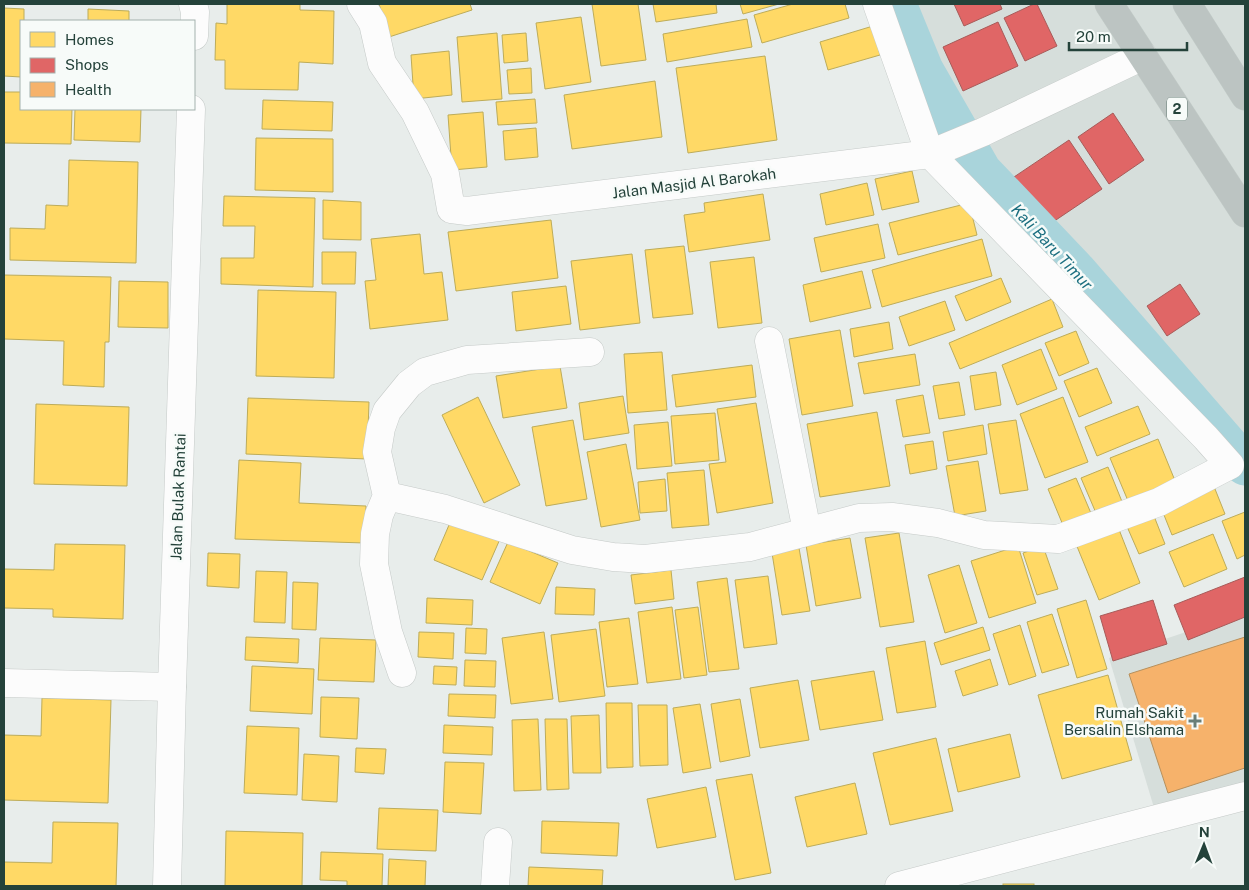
<svg xmlns="http://www.w3.org/2000/svg" width="1249" height="890" font-family="'Public Sans',sans-serif">
<style>
.built{fill:#d6dedb}
.homes{fill:#ffd966;stroke:#bdac59}
.shops{fill:#e06666;stroke:#a85b59}
.health{fill:#f6b26b;stroke:#b7905c}
.lines{fill:none;stroke-linecap:round;stroke-linejoin:round}
.canal{stroke:#a9d4db;stroke-width:41}
.minor-casing{stroke:#c5cac8;stroke-width:29}
.highway-casing{stroke:#c3ccc9;stroke-width:29}
.minor{stroke:#fcfcfc;stroke-width:28}
.highway{stroke:#bcc4c2;stroke-width:28}
.poi-dot{fill:#697e78;stroke:#f7fbf9;stroke-width:2}
.labels{text-anchor:middle;dominant-baseline:central;stroke-width:5;stroke-linejoin:round;paint-order:stroke}
.shield{fill:#f7fbf9;stroke:#637a73;stroke-width:1}
.shield-label{font-size:14px;font-weight:bold;fill:#24423a}
.street-label{font-size:15px;fill:#24423a;stroke:#f7fbf9}
.poi-label{font-size:15px;fill:#24423a;stroke:#f7fbf9;text-anchor:end}
.water-label{font-size:16px;font-style:italic;fill:#1c6f80;stroke:#f7fbf9}
</style>
<rect width="100%" height="100%" fill="#e8edeb"/>
<g class="built">
<polygon points="917,4 1245,4 1245,477 968,152"/>
<polygon points="1245,612 1245,803 1158,821 1109,658"/>
</g>
<g class="homes">
<polygon points="227,4 300,4 300,10 334,11 333,64 299,62 298,90 225,89 225,60 215,60 216,23 227,24"/>
<polygon points="379,4 470,4 472,10 389,37"/>
<polygon points="592,4 638,4 646,60 601,66"/>
<polygon points="653,4 716,4 717,13 656,22"/>
<polygon points="740,4 779,4 743,14"/>
<polygon points="793,4 845,4 849,18 762,43 754,15"/>
<polygon points="4,8 24,9 24,21 21,21 21,77 4,76"/>
<polygon points="88,9 129,11 129,21 88,21"/>
<polygon points="581,17 591,82 545,89 536,23"/>
<polygon points="747,19 752,47 667,62 663,34"/>
<polygon points="873,26 880,55 828,70 820,42"/>
<polygon points="497,33 502,99 462,102 457,37"/>
<polygon points="526,33 528,61 504,63 502,35"/>
<polygon points="449,51 452,95 414,99 411,55"/>
<polygon points="765,56 777,140 688,153 676,68"/>
<polygon points="531,68 532,93 509,94 507,70"/>
<polygon points="655,81 662,137 572,149 564,95"/>
<polygon points="4,92 21,92 21,109 72,109 71,144 4,143"/>
<polygon points="535,99 537,123 498,125 496,102"/>
<polygon points="263,100 333,102 332,131 262,129"/>
<polygon points="75,109 141,109 140,142 74,140"/>
<polygon points="483,112 487,167 452,170 448,115"/>
<polygon points="536,128 538,157 505,160 503,131"/>
<polygon points="256,138 333,139 333,192 255,190"/>
<polygon points="69,160 138,162 136,263 10,260 10,228 45,229 46,205 68,206"/>
<polygon points="912,171 919,202 882,210 875,179"/>
<polygon points="867,183 874,215 826,225 820,194"/>
<polygon points="763,194 770,240 689,252 684,215 705,212 704,203"/>
<polygon points="224,196 315,198 313,287 221,284 221,258 254,258 255,226 223,226"/>
<polygon points="323,200 361,202 361,240 323,239"/>
<polygon points="969,203 977,235 898,255 889,223"/>
<polygon points="551,220 558,278 456,291 448,232"/>
<polygon points="878,224 885,258 821,272 814,238"/>
<polygon points="420,234 424,274 442,272 448,320 370,329 365,281 376,280 371,239"/>
<polygon points="982,239 992,276 882,307 872,270"/>
<polygon points="684,246 693,314 653,318 645,250"/>
<polygon points="322,252 356,252 355,284 322,284"/>
<polygon points="632,254 640,323 580,330 571,261"/>
<polygon points="754,257 762,323 718,328 710,262"/>
<polygon points="862,271 871,308 810,322 803,285"/>
<polygon points="4,275 111,277 109,342 105,342 104,387 63,385 64,341 4,339"/>
<polygon points="1001,278 1011,302 966,321 955,296"/>
<polygon points="119,281 168,282 168,328 118,327"/>
<polygon points="566,286 571,324 516,331 512,292"/>
<polygon points="258,290 336,292 334,378 256,376"/>
<polygon points="1052,299 1063,327 960,369 949,343"/>
<polygon points="945,301 955,330 909,346 899,317"/>
<polygon points="889,322 893,349 854,357 850,329"/>
<polygon points="840,330 853,406 802,415 789,339"/>
<polygon points="1076,331 1089,363 1059,376 1045,343"/>
<polygon points="1041,349 1057,389 1017,405 1002,365"/>
<polygon points="662,352 667,410 628,413 624,354"/>
<polygon points="915,354 920,385 864,394 858,363"/>
<polygon points="752,365 756,397 676,407 672,375"/>
<polygon points="560,366 567,408 503,418 496,376"/>
<polygon points="1097,368 1112,403 1079,417 1064,381"/>
<polygon points="996,372 1001,405 975,410 970,376"/>
<polygon points="959,382 965,415 939,419 933,386"/>
<polygon points="923,395 930,433 903,437 896,400"/>
<polygon points="623,396 629,433 584,440 579,403"/>
<polygon points="478,397 520,485 484,503 442,415"/>
<polygon points="1063,397 1088,462 1045,478 1020,414"/>
<polygon points="248,398 369,402 367,459 246,454"/>
<polygon points="756,403 773,503 717,513 709,464 726,462 717,409"/>
<polygon points="36,404 129,407 127,486 34,484"/>
<polygon points="1138,406 1150,434 1097,456 1085,427"/>
<polygon points="877,412 890,486 820,497 807,424"/>
<polygon points="715,413 719,460 675,464 671,416"/>
<polygon points="573,420 587,499 546,506 532,427"/>
<polygon points="1016,420 1028,490 1000,494 988,424"/>
<polygon points="668,422 672,466 637,469 634,425"/>
<polygon points="983,425 987,454 948,461 943,432"/>
<polygon points="1158,439 1178,488 1131,508 1110,458"/>
<polygon points="933,441 937,469 910,474 905,445"/>
<polygon points="626,444 640,520 601,527 587,452"/>
<polygon points="239,460 301,463 299,503 366,506 365,543 235,539"/>
<polygon points="978,461 986,511 955,516 946,466"/>
<polygon points="1108,467 1125,509 1099,520 1081,478"/>
<polygon points="704,470 709,525 672,528 667,473"/>
<polygon points="1076,478 1093,518 1065,530 1048,489"/>
<polygon points="665,479 667,511 640,513 638,482"/>
<polygon points="1213,484 1225,514 1172,535 1160,505"/>
<polygon points="1152,511 1165,544 1139,554 1125,522"/>
<polygon points="1245,512 1245,555 1237,559 1222,521"/>
<polygon points="452,518 500,539 482,580 434,560"/>
<polygon points="1118,527 1140,583 1099,600 1076,544"/>
<polygon points="899,533 914,622 880,627 865,538"/>
<polygon points="1213,534 1227,569 1184,587 1169,552"/>
<polygon points="850,538 861,598 816,606 806,545"/>
<polygon points="508,542 558,563 540,604 490,582"/>
<polygon points="55,544 125,545 123,619 53,617 53,609 4,608 4,569 54,570"/>
<polygon points="1018,546 1036,603 989,618 971,561"/>
<polygon points="1043,546 1058,589 1037,595 1023,553"/>
<polygon points="799,548 810,611 782,615 772,553"/>
<polygon points="208,553 240,554 239,588 207,586"/>
<polygon points="959,565 977,623 945,633 928,575"/>
<polygon points="671,570 674,599 635,604 631,575"/>
<polygon points="256,571 287,572 285,623 254,622"/>
<polygon points="768,576 777,644 744,648 735,580"/>
<polygon points="727,578 739,669 709,672 697,582"/>
<polygon points="293,582 318,583 316,630 292,629"/>
<polygon points="556,587 595,589 594,615 555,614"/>
<polygon points="427,598 473,600 472,625 426,623"/>
<polygon points="1086,600 1107,669 1077,678 1057,609"/>
<polygon points="672,607 681,679 647,683 638,612"/>
<polygon points="698,607 707,675 684,678 675,610"/>
<polygon points="1052,614 1069,665 1042,673 1027,622"/>
<polygon points="629,618 638,684 607,687 599,622"/>
<polygon points="1020,625 1036,676 1009,685 993,634"/>
<polygon points="983,627 990,650 941,665 934,643"/>
<polygon points="466,628 487,629 486,654 465,653"/>
<polygon points="596,629 605,696 559,702 551,635"/>
<polygon points="419,632 454,633 453,659 418,657"/>
<polygon points="544,632 553,699 511,704 502,638"/>
<polygon points="246,637 299,639 298,663 245,660"/>
<polygon points="320,638 376,640 374,682 318,680"/>
<polygon points="925,641 936,707 897,713 886,648"/>
<polygon points="990,659 998,685 963,696 955,671"/>
<polygon points="465,660 496,661 495,687 464,686"/>
<polygon points="252,666 314,669 312,714 250,711"/>
<polygon points="434,666 457,667 456,685 433,684"/>
<polygon points="874,671 883,720 820,730 811,681"/>
<polygon points="1108,675 1132,760 1062,779 1038,695"/>
<polygon points="798,680 809,740 760,748 750,688"/>
<polygon points="449,694 496,695 495,718 448,716"/>
<polygon points="321,697 359,698 357,739 320,737"/>
<polygon points="42,698 111,700 108,803 4,800 4,735 41,736"/>
<polygon points="740,699 750,756 720,762 711,704"/>
<polygon points="606,703 632,703 633,767 607,768"/>
<polygon points="700,704 711,768 683,773 673,708"/>
<polygon points="638,705 667,705 668,765 640,766"/>
<polygon points="599,715 601,773 573,773 571,716"/>
<polygon points="538,719 541,790 514,791 512,720"/>
<polygon points="545,719 567,719 569,789 547,790"/>
<polygon points="444,725 493,727 492,755 443,753"/>
<polygon points="247,726 299,728 297,795 244,793"/>
<polygon points="1010,734 1020,777 958,792 948,749"/>
<polygon points="936,738 953,811 890,825 873,753"/>
<polygon points="356,748 386,749 384,774 355,772"/>
<polygon points="304,754 339,756 337,802 302,800"/>
<polygon points="445,762 484,763 481,814 443,812"/>
<polygon points="752,774 771,873 735,880 716,780"/>
<polygon points="855,783 867,834 807,847 795,797"/>
<polygon points="706,787 716,837 657,848 647,799"/>
<polygon points="379,808 438,810 436,851 377,849"/>
<polygon points="542,821 619,823 617,856 541,853"/>
<polygon points="53,822 118,823 116,886 4,886 4,862 52,863"/>
<polygon points="226,831 303,833 302,886 225,886"/>
<polygon points="321,852 383,854 382,886 347,886 347,881 320,880"/>
<polygon points="389,859 426,861 425,886 388,886"/>
<polygon points="529,867 603,870 602,886 528,886"/>
<rect x="1003" y="884" width="31" height="2"/>
</g>
<g class="shops">
<polygon points="954,4 1000,4 1002,9 964,26"/>
<polygon points="1034,4 1037,4 1057,46 1025,61 1004,18"/>
<polygon points="998,22 1018,66 963,91 943,47"/>
<polygon points="1113,113 1144,160 1109,184 1078,137"/>
<polygon points="1069,140 1102,189 1047,226 1014,177"/>
<polygon points="1180,284 1200,314 1167,336 1147,306"/>
<polygon points="1245,577 1245,617 1188,640 1174,605"/>
<polygon points="1153,600 1167,644 1113,661 1100,616"/>
</g>
<polygon class="health" points="1245,637 1245,768 1168,793 1129,674"/>
<g class="lines">
<polyline class="canal" points="896,4 923,70 981,171 1076,271 1245,465"/>
<defs>
<g id="minor">
<polyline points="193,4 195,12 194,36"/>
<polyline points="361,4 373,23 382,63 415,112 445,174 451,209 467,211 930,154 983,132 1143,56"/>
<polyline points="769,341 807,531"/>
<polyline points="387,496 445,509 572,550 613,557 645,559 750,547 859,518 892,517 938,523 984,535 1058,539 1159,502 1230,465 1206,438 930,154 877,4"/>
<polyline points="402,673 388,632 374,564 375,534 379,515 387,496 377,452 381,428 387,411 409,384 425,372 467,360 590,352"/>
<polyline points="4,683 172,687"/>
<polyline points="167,886 172,687 191,109"/>
<polyline points="495,886 498,842"/>
<polyline points="899,886 1245,796"/>
</g>
<g id="highway">
<polyline points="1109,4 1245,213"/>
<polyline points="1187,4 1245,96"/>
</g>
</defs>
<use href="#minor" class="minor-casing"/>
<use href="#highway" class="highway-casing"/>
<use href="#minor" class="minor"/>
<use href="#highway" class="highway"/>
</g>
<path class="poi-dot" d="M1192.5 713.5h5v5h5v5h-5v5h-5v-5h-5v-5h5z"/>
<g class="labels">
<rect class="shield" x="1167" y="97.5" width="20" height="23" rx="4"/>
<g class="shield-label">
<text x="1177" y="109">2</text>
</g>
<g class="street-label">
<text transform="translate(694 183) rotate(-7)">Jalan Masjid Al Barokah</text>
<text transform="translate(178 497) rotate(-88)">Jalan Bulak Rantai</text>
</g>
<g class="poi-label">
<text x="1184" y="712">Rumah Sakit<tspan x="1184" dy="17">Bersalin Elshama</tspan></text>
</g>
<g class="water-label">
<text transform="translate(1052 247) rotate(47)">Kali Baru Timur</text>
</g>
</g>
<rect width="1249" height="890" fill="none" stroke="#24423a" stroke-width="10"/>
<rect x="20" y="20" width="175" height="90" fill="#f7fbf9" stroke="#a3b1ad"/>
<rect x="30" y="32" width="25" height="15" fill="#ffd966" stroke="#a3b1ad"/>
<text x="65" y="45" font-size="15" fill="#24423a">Homes</text>
<rect x="30" y="58" width="25" height="15" fill="#e06666" stroke="#a3b1ad"/>
<text x="65" y="70" font-size="15" fill="#24423a">Shops</text>
<rect x="30" y="82" width="25" height="15" fill="#f6b26b" stroke="#a3b1ad"/>
<text x="65" y="95" font-size="15" fill="#24423a">Health</text>
<g transform="translate(1204 845) rotate(1)" stroke="#f7fbf9" stroke-width="4" paint-order="stroke">
<path d="M0-4L9 19L0 12L-9 19Z" fill="#24423a"/>
<text y="-8" font-size="14" font-weight="bold" text-anchor="middle" fill="#24423a">N</text>
</g>
<path d="M1069 42v8h118v-8" fill="none" stroke="#24423a" stroke-width="2.5"/>
<text x="1076" y="42" font-size="15" fill="#24423a" stroke="#f7fbf9" stroke-width="4" paint-order="stroke">20 m</text>
</svg>
